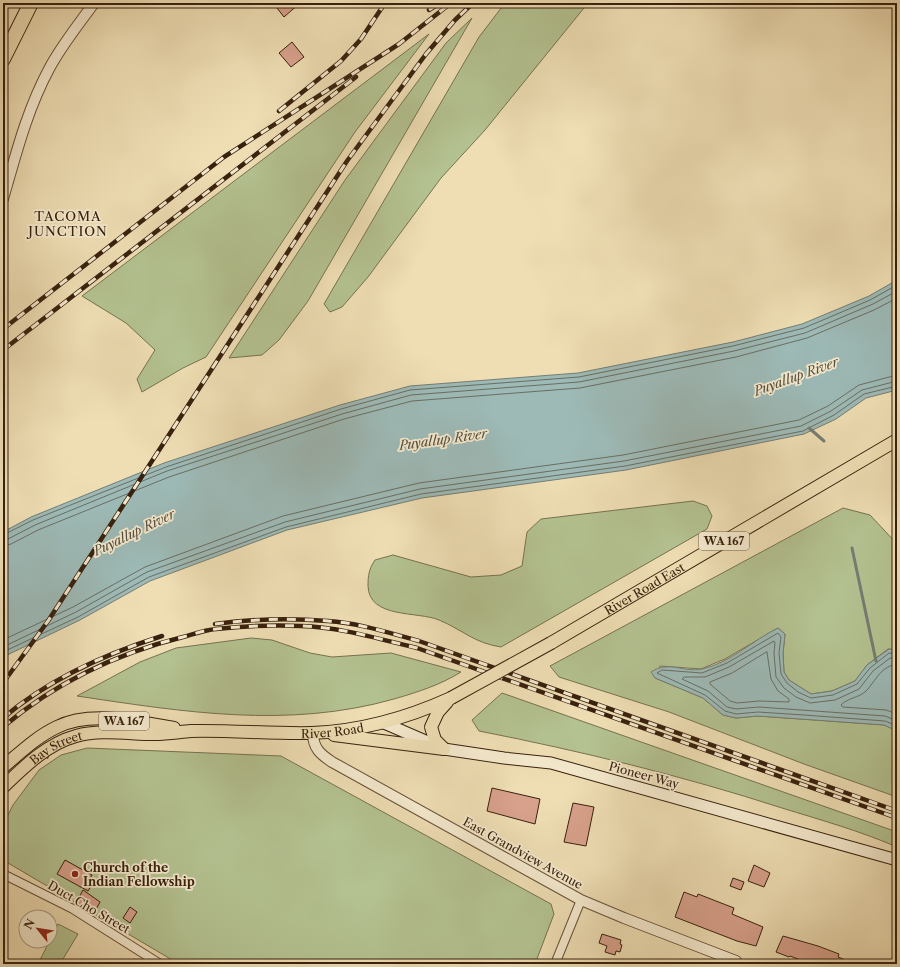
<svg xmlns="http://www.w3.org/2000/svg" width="900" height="967" font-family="'Libre Caslon Text',serif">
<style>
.green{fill:#b4c291;stroke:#767250}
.water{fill:#9dbab7;stroke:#757d73}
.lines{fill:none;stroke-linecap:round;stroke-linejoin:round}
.shore{stroke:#6a6e62;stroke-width:1}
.stream{stroke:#757d73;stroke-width:3}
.building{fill:#d8a18c;stroke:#38210e}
.minor-casing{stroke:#665038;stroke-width:10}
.tertiary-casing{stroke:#665038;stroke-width:12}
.secondary-casing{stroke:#38210e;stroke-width:13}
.primary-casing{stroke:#38210e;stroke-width:14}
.motorway-casing{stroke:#38210e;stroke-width:16}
.minor{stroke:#f5eace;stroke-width:8}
.tertiary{stroke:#f5eace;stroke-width:10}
.secondary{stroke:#f5eace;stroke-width:11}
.primary{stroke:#efdeb4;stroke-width:12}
.motorway{stroke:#efdeb4;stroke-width:14}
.rail-casing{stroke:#38210e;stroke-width:4.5}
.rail{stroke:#f5eace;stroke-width:3;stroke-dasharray:9;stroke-linecap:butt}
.primary-bridge-casing{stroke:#38210e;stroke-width:14;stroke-linecap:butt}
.primary-bridge{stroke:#efdeb4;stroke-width:12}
.poi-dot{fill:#8f2418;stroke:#f5eace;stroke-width:1.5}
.labels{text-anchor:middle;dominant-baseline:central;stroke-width:3.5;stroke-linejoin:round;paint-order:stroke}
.shield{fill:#f5eace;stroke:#715d48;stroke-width:1}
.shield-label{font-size:11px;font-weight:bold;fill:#38210e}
.street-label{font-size:12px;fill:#38210e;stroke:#f5eace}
.poi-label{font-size:12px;font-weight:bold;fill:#38210e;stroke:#f5eace;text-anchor:start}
.neighbourhood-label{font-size:13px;letter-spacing:1px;fill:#38210e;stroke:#f5eace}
.water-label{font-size:13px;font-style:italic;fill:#564f41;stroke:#f5eace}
</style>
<rect width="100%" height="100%" fill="#efdeb4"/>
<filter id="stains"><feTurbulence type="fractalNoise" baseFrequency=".005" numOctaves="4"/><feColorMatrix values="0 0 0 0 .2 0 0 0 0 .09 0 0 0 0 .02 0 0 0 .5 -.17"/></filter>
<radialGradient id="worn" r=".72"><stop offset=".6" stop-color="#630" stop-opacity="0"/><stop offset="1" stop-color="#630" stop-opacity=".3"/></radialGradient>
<g class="green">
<polygon points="505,3 588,3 485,130 441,178 368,277 342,307 330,312 324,304 479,37"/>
<polygon points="472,18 308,301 279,340 262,355 229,358 345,180 446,43"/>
<polygon points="429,34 355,132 206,357 183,368 142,392 137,379 155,350 126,323 82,296"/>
<path d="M693 501 707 506 712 516 707 529 501 647C474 643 463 630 439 620 418 611 369 619 368 586 368 575 369 569 375 560L393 555 471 577 501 575 522 566 527 532 541 519Z"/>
<polygon points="843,508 870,515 897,544 897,650 888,649 867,665 855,681 832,691 811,694 789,680 784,672 783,653 785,634 778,628 725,659 701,669 660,666 655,678 703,698 723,715 736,718 758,716 885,725 897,731 897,797 804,764 669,712 559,677 550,666"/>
<path d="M251 638 272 640 310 653 332 657 391 653 461 672C440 685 418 692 394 699 288 729 184 712 77 696L140 662 176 648Z"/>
<path d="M502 693 897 832V847C860 831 821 820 782 808 683 776 581 751 479 731L472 720Z"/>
<polygon points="87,748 281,756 551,904 554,914 535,964 179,964 3,860 3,825 13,805 39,770 61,755"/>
<polygon points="58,924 78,934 60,964 38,964"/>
</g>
<g class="water">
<polygon points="897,280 897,390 866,398 836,419 804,434 626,470 422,498 287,530 150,581 80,620 3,657 3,532 31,517 164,463 340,405 410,386 578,373 733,342 802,324 869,296"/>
<path d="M778 628 785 634 783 653 784 672 789 680 811 694 832 691 855 681 867 665 889 649 897 650V731L884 725 758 716 736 718 723 715 703 698 655 678 651 672C669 660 684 673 702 669 730 663 753 640 778 628Z"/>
</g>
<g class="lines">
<g class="shore">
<polyline points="3,535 33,520 166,467 341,409 410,390 579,377 733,346 804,328 870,300 897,285"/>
<polyline points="3,540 8,539 35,525 167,471 342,414 411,395 579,382 734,351 805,333 873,304 897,291"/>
<polyline points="3,546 11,544 38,530 169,477 344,419 412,401 580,388 736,357 807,338 874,310 897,298"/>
<polyline points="3,640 73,607 145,567 283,516 419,483 623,455 799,420 828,406 859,385 897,375"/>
<polyline points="3,647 76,612 147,572 285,522 420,489 624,461 801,426 831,411 862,390 897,381"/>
<polyline points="3,652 78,617 149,577 286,527 421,494 625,466 803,431 834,415 864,394 897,386"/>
<polygon points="767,652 771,679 778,691 789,699 789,702 759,701 737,703 730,701 710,684 710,682 732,673"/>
<polyline points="897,654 889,653 870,668 857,684 833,695 811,698 798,692 787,683 781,674 779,653 781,637 778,633 727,663 702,673 662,670 657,673 705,695 725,711 736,714 758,712 804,715 885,721 897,726"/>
<polyline points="897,659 890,658 873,671 859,689 835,700 810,703 796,697 784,688 776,677 774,653 775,643 774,641 729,667 705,677 684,677 682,679 708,691 727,707 736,709 759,707 885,716 897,721"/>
<path d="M897 665C882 664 875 682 866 691 859 698 847 698 841 705L843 707 886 710 897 714"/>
</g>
<g class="stream">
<polyline points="809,428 824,441"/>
<polyline points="852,548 876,661"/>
</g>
</g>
<g class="building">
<polygon points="273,3 300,3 284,17"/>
<polygon points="292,42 304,57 291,67 279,53"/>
<polygon points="492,788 540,799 535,824 487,811"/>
<polygon points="573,803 594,807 586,846 564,842"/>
<polygon points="65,860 92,875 89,880 93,883 88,891 57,874"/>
<polygon points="754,865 770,873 764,887 748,881"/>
<polygon points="733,878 744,882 741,890 730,886"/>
<polygon points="83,890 100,902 94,913 76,903"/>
<polygon points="684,892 697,897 698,894 734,908 732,914 763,927 756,946 737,941 675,917"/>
<polygon points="130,907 137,912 130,923 123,918"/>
<polygon points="602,934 621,940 620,944 622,945 620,952 616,951 615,955 605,952 607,946 599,943"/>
<polygon points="783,936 818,946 839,954 838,957 856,964 811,964 790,956 789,957 776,952"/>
</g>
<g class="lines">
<defs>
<g id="minor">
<polyline points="3,874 73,909 160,964"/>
<polyline points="555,964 581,900"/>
</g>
<g id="tertiary">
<path d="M3 199C16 154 27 110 49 69 61 46 79 24 94 3"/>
<path d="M313 733C313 748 320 754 332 762L581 900 624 918 736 961 734 964"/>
</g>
<polyline id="secondary" points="384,723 444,749 504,758 551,763 897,860"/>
<g id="primary">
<path id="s1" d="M551 643 897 440"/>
<polyline points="334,735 444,749"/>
<polyline points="444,749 435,740 431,727 438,712 447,702"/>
<path d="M3 767C20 753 36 737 57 727 91 710 138 722 174 728"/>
<path id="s2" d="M3 787C25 766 47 744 76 736 101 729 129 734 155 734 167 734 179 732 191 731 231 730 272 734 312 733 361 731 407 718 451 698"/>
</g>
<polyline id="motorway" points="3,59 31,3"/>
</defs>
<use href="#minor" class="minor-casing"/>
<use href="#tertiary" class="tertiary-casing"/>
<use href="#secondary" class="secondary-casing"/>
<use href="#primary" class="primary-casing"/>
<use href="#motorway" class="motorway-casing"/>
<use href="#minor" class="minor"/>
<use href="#tertiary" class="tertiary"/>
<use href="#secondary" class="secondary"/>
<use href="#primary" class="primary"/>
<use href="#motorway" class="motorway"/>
<defs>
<g id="rail">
<polyline points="429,10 440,3"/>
<polyline points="279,111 341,61 361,39 385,3"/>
<polyline points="3,329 224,157 399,44 451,3"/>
<polyline points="3,350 356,77"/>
<path d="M215 624C252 619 291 618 328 621 359 623 389 633 419 641L897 811"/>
<polyline points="3,683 48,621 347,161 426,54 455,20 473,3"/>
<path d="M3 718C49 679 105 654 162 636"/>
<path d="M3 727C55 683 118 653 183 637 194 634 205 630 216 629 243 626 273 625 301 626 340 627 379 639 417 648L897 818"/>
</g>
</defs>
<use href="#rail" class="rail-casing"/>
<use href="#rail" class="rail"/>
<defs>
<polyline id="primary-bridge" points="451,698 551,643"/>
</defs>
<use href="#primary-bridge" class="primary-bridge-casing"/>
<use href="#primary-bridge" class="primary-bridge"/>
</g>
<circle class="poi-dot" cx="75" cy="874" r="4"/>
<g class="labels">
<g class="shield">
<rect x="699" y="532" width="50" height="18" rx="3"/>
<rect x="99" y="712" width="50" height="18" rx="3"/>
</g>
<g class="shield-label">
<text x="724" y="541">WA 167</text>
<text x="124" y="721">WA 167</text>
</g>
<g class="street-label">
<text stroke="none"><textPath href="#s1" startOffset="108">River Road East</textPath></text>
<text stroke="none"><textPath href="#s2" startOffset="347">River Road</textPath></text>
<text stroke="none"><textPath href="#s2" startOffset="67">Bay Street</textPath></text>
<text transform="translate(644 775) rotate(15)">Pioneer Way</text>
<text transform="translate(523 853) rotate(29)">East Grandview Avenue</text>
<text transform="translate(89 907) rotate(30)">Duct Cho Street</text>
</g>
<g class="poi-label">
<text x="83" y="867">Church of the<tspan x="83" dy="14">Indian Fellowship</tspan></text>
</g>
<g class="neighbourhood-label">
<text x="68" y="216">TACOMA<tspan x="68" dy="15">JUNCTION</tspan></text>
</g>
<g class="water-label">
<text transform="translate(796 376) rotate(-20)">Puyallup River</text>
<text transform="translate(443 439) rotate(-8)">Puyallup River</text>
<text transform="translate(134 532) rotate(-26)">Puyallup River</text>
</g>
</g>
<rect width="900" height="967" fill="none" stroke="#efdeb4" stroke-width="16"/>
<rect x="4" y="4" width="892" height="959" fill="none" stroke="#38210e" stroke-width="2"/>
<rect x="8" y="8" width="884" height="951" fill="none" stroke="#38210e"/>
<g transform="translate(38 929) rotate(300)"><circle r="19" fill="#f5eace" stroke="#a99a81"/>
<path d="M0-3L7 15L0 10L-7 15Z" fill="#8f2418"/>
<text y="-6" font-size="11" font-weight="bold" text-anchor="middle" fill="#38210e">N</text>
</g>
<rect width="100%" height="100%" filter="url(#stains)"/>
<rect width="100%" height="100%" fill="url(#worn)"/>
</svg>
